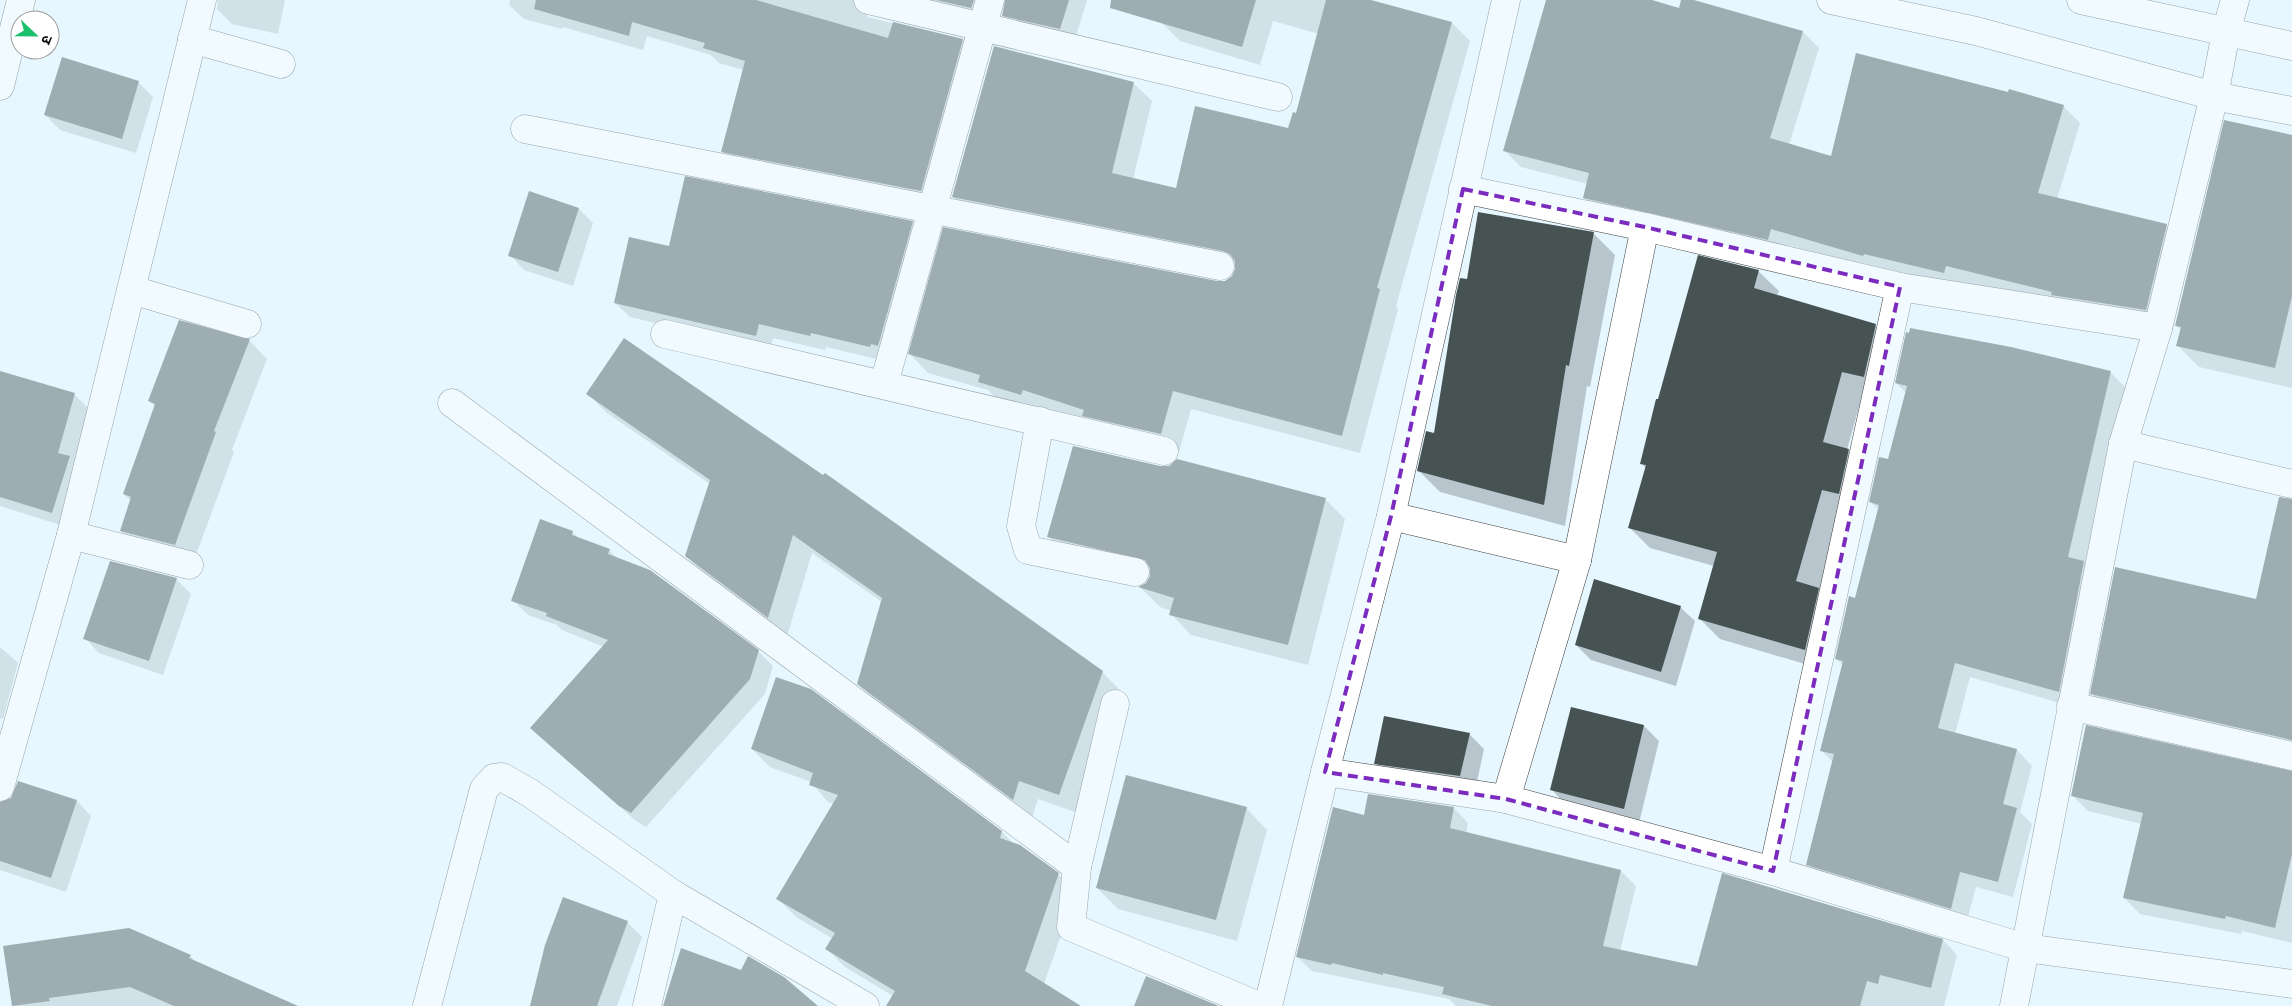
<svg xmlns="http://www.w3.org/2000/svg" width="2292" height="1006" font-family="'Noto Serif','Noto Sans Devanagari',serif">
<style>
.shadow{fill:#0003}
.building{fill:#465352}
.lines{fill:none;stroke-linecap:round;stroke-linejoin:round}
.minor-casing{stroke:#3d3d3d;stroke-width:29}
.tertiary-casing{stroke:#3d3d3d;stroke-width:29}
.minor{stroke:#fff;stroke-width:28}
.tertiary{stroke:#fff;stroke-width:28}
.marked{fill:none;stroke:#7b2cbf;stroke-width:4;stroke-dasharray:10 6;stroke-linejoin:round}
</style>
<rect width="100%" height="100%" fill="#e6f7ff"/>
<g class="shadow">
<polygon points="203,0 285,0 278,34 232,24 217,9 218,0 209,2"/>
<polygon points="510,0 877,0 867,11 867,17 963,40 977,54 935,205 737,166 723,151 744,70 719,63 711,55 647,36 643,50 563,27 562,29 524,19 509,5"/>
<polygon points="892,0 999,0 986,22"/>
<polygon points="1006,0 1087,0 1074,43 1018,30 1003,15"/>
<polygon points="1169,0 1366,0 1452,23 1470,41 1396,306 1398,309 1360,453 1191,409 1179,452 1102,434 998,400 988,390 928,373 910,354 1225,282 1232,277 1237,268 972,215 953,197 1133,83 1152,101 1133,179 1177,189 1289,130 1297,114 1319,34 1273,21 1260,65 1180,41 1162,23"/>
<polygon points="1548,0 1647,0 1680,10 1683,0 1690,0 1803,32 1819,48 1789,145 1832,158 2063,106 2080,123 2057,199 2166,225 2183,242 2163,326 2065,307 1962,282 1960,288 1880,271 1788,245 1784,256 1601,214 1584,198 1588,184 1521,167 1504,150"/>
<polygon points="62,59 139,83 153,97 136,153 60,130 45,115"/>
<polygon points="2292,136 2292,388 2199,367 2178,346 2181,330 2176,325"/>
<polygon points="579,209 593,223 573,286 524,270 510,255"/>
<polygon points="912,222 927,237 885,361 826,347 825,350 773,338 770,350 630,317 615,303 670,248"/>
<polygon points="1594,234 1615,255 1590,387 1587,386 1565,526 1440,492 1418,470 1435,434 1468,281"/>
<polygon points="1758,271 1779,291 1777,296 1875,325 1896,345 1885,397 1863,392 1847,450 1869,471 1842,510 1820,590 1838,609 1825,670 1720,639 1699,618 1714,566 1650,548 1630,528 1646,468 1641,463 1659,401"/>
<polygon points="249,340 267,359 232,450 234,452 193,563 139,549 121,531 131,501 124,494 156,407 149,400"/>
<polygon points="2011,349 2111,373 2126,388 2085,563 2099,577 2074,707 1970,677 1955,734 2017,750 2032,766 2020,812 2032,824 2013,897 1976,887 1966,924 1823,880 1807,864 1833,762 1821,750 1844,666 1836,659 1855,599 1879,510 1871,502 1889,461 1906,393 1896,383"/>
<polygon points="0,372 75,395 89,409 74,462 84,472 67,527 0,506"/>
<polygon points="588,394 824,477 1102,672 1121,691 1078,813 1038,799 1032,818 877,703 858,684 882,602 812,553 787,636 705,575 686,556 710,484 607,413"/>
<polygon points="1160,467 1325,499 1345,519 1308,665 1191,635 1171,614 1172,611 1160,607 1140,587 1147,584 1151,576 1069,557 1048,536"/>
<polygon points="2292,500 2292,752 2108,710 2092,694 2256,600"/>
<polygon points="572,532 581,540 609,550 618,559 758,651 773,666 765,694 646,827 636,821 546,742 604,647 562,630 557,625 528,615 513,600"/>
<polygon points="176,579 191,594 163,675 99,653 85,638"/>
<polygon points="1680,607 1695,621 1676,686 1591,660 1576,645"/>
<polygon points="0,647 18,663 3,719 0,718"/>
<polygon points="1572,708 1644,726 1659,741 1639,823 1566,805 1552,790"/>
<polygon points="1469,734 1484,749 1475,791 1390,778 1376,763"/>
<polygon points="752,749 1002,832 1013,843 1058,874 1076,892 1044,984 1079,1006 900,1006 893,996 845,967 827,949 833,939 796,917 778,899 834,804 828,802 811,782 770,767"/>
<polygon points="2292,772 2292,943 2242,931 2241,934 2140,914 2124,898 2142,824 2088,811 2072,795"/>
<polygon points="77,801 91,816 66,892 0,870 0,810"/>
<polygon points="1246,808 1267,830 1237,941 1118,909 1097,888"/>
<polygon points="1454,808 1468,823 1466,834 1621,871 1636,886 1620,951 1698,968 1723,875 1943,940 1957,955 1944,1006 1456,1006 1449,999 1312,971 1297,957 1365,816"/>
<polygon points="627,922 642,937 617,1006 530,1006"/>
<polygon points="4,947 190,956 196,962 288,1006 13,1006"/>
</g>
<g class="building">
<polygon points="536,0 756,0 888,38 893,22 963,39 921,191 721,152 745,61 703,48 705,43 632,22 629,36 534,9"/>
<polygon points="936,0 974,0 971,8"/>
<polygon points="1005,0 1069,0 1060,29 1002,16"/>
<polygon points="1111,0 1256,0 1242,47 1110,8"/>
<polygon points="1326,0 1371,0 1452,22 1377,288 1380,289 1342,436 1173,391 1161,434 1082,416 1084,410 1023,390 1021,395 978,382 980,375 908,354 943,227 1217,281 1225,281 1232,276 1235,269 1235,261 1230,254 1223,251 952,197 994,46 1134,82 1112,173 1176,188 1195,106 1288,128 1293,112 1296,113"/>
<polygon points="1546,0 1652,0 1679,8 1681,0 1694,0 1803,31 1770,138 1831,156 1856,53 2008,92 2009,89 2064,105 2038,193 2167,224 2146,310 2051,295 2052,292 1946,266 1944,273 1864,254 1863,256 1771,229 1768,240 1583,198 1589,173 1503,151"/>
<polygon points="62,57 139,81 122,139 44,115"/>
<polygon points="2224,120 2292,135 2292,296 2275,368 2176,346 2181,327 2175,326"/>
<polygon points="685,176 913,221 878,346 871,344 870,347 811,333 810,336 759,324 756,336 614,303 629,237 669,246"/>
<polygon points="529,191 579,208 558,272 508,256"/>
<polygon points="1478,212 1594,232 1569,366 1566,365 1544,505 1417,471 1426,431 1434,433 1456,295 1460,278 1467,279"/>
<polygon points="1698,255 1759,270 1754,288 1876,324 1864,377 1842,372 1823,442 1849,449 1839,494 1822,490 1796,581 1819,588 1805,650 1698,619 1717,552 1628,528 1646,465 1640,464 1656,399 1658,399"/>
<polygon points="179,320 250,339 214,431 216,432 175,545 120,531 131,497 123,494 155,404 148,401"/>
<polygon points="1910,328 2011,347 2111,371 2068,557 2084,561 2059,692 1955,663 1938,728 2017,749 2003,804 2017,808 1998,882 1960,872 1951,909 1806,865 1834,754 1820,751 1843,661 1835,659 1849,596 1855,598 1879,505 1869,502 1879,457 1888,459 1907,386 1895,383 1906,332 1909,333"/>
<polygon points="624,338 823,475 825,473 1103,671 1059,795 1019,781 1013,800 857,684 882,598 793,535 768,618 685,556 710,480 586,394"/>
<polygon points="0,371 75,393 58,453 70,456 52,513 0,497"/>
<polygon points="1073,446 1160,466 1169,466 1177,459 1326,498 1288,645 1169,615 1174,598 1138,587 1146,583 1150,576 1150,568 1145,560 1047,537"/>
<polygon points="2279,497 2292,499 2292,740 2090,694 2115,567 2256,599"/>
<polygon points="540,519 573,531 572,535 610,549 608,554 650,570 759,650 750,679 631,813 619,806 530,728 608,640 546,616 547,613 511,601"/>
<polygon points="110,561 177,578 149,661 83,639"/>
<polygon points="1594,579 1681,606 1661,672 1575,645"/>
<polygon points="776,677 811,689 1002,831 1000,838 1020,845 1059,873 1025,971 1081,1006 886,1006 895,991 825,949 835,933 776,899 838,795 809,785 813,773 751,749"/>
<polygon points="1571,707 1644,725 1624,809 1550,790"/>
<polygon points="1384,716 1470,733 1460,776 1374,764"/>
<polygon points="2086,725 2292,771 2292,854 2275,928 2226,916 2225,919 2123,898 2143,813 2071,796"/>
<polygon points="1126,775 1247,807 1216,920 1096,888"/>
<polygon points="18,781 77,800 51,878 0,861 0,802 11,798"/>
<polygon points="1368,794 1454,807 1450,828 1621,870 1603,946 1697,966 1722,873 1943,939 1931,988 1880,975 1878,984 1867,981 1860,1006 1492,1006 1442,994 1444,987 1383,973 1383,975 1332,963 1331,965 1296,957 1333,807 1364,815"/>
<polygon points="563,897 628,921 597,1006 530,1006 545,945"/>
<polygon points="129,928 191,955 189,958 298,1006 174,1006 130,987 49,998 50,1001 12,1006 3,946"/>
<polygon points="681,948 741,970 748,956 784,977 818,1006 663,1006"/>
<polygon points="1146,976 1219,1006 1134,1006"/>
</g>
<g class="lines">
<defs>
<g id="minor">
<polyline points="868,0 1278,97"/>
<polyline points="192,39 281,64"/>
<polyline points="0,86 21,0"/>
<polyline points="525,129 1220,266"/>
<polyline points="1463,189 1645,227 1900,287"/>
<polyline points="132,290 247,324"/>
<polyline points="665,334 1164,451"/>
<polyline points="884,384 990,0"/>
<polyline points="452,403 1077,867 1071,927 1259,1006"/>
<polyline points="1040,421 1021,526 1028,550 1135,572"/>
<polyline points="2123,444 2292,484"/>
<polyline points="1391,516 1577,560"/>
<polyline points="71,535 189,565"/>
<polyline points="2071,706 2292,756"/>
<polyline points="1325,772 1506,799 1773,871 2025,948 2292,984"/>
<polyline points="0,787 71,535 202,0"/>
<polyline points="1506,799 1577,560 1645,227"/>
<polyline points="1077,867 1115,704"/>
<polyline points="1773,871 1900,287 2158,328"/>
<polyline points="427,1006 484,789 494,778 502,777 530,793 673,894 865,1006"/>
<polyline points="647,1006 673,894"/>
<polyline points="1268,1006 1325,772 1391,516 1506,0"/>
<polyline points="2014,1006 2123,444 2158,328 2214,96 2226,32 2235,0"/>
</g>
<g id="tertiary">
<polyline points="1831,0 1976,31 2214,96 2292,111"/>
<polyline points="2081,0 2292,46"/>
</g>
</defs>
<use href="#minor" class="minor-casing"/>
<use href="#tertiary" class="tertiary-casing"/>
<use href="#minor" class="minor"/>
<use href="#tertiary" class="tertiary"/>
</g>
<path d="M0 0H2292V1006H0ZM1463 189 1645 227 1900 287 1773 871 1506 799 1325 772 1391 516Z" fill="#e6f7ff" fill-opacity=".55" fill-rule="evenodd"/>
<path class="marked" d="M1463 189 1645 227 1900 287 1773 871 1506 799 1325 772 1391 516Z"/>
<g transform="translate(35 35) rotate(112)"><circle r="24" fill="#ffffff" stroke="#9d9d9d"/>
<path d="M0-4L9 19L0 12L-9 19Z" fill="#1bc06c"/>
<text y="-8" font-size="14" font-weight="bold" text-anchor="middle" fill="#0a0a0a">उ</text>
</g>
</svg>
